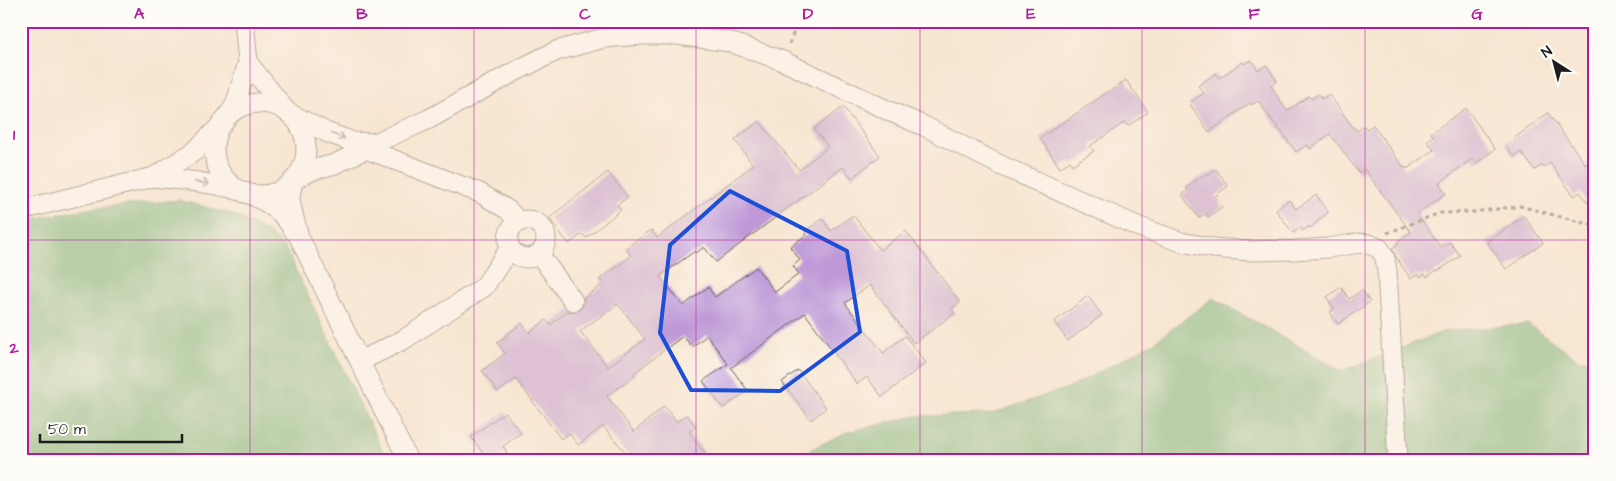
<svg xmlns="http://www.w3.org/2000/svg" width="1616" height="481" font-family="'Architects Daughter',sans-serif">
<style>
.forest{fill:#70b377;stroke:#46684a}
.building{fill:#be98d7;fill-rule:evenodd}
.lines{fill:none;stroke-linecap:round;stroke-linejoin:round}
.minor-casing{stroke:#69635b;stroke-width:21}
.path{stroke:#69635b;stroke-width:3;stroke-dasharray:4 4;stroke-linecap:butt}
.minor{stroke:#fff;stroke-width:19}
.oneway{stroke:#999}
.marked{fill:none;stroke:#1d4ed8;stroke-width:4;stroke-linejoin:round}
.grid{fill:none;stroke:#b5179e;stroke-width:1;stroke-opacity:0.55}
.neatline{fill:none;stroke:#b5179e;stroke-width:2}
.grid-label{font-size:16px;text-anchor:middle;font-weight:bold;fill:#b5179e}
</style>
<rect width="100%" height="100%" fill="#fdfcf7"/>
<filter id="ink" filterUnits="userSpaceOnUse"><feTurbulence type="fractalNoise" baseFrequency=".02" numOctaves="2"/><feDisplacementMap in="SourceGraphic" scale="10" xChannelSelector="R" yChannelSelector="G"/><feConvolveMatrix kernelMatrix="1 2 1 2 8 2 1 2 1" color-interpolation-filters="sRGB"/></filter>
<filter id="wash" filterUnits="userSpaceOnUse"><feTurbulence type="fractalNoise" baseFrequency=".0096" numOctaves="4" result="noise"/><feDisplacementMap in="SourceGraphic" scale="20" xChannelSelector="R" yChannelSelector="G"/><feGaussianBlur stdDeviation="1.12" result="paint"/><feColorMatrix in="noise" values="0 0 0 0 0 0 0 0 0 0 0 0 0 0 0 0 0 1.4 0 .05"/><feComposite in="paint" operator="in"/></filter>
<g filter="url(#wash)">
<rect width="100%" height="100%" fill="#f7e6d1"/>
<g class="forest">
<polygon points="179,200 231,214 268,232 285,248 387,460 21,460 21,221 87,209"/>
<polygon points="1213,298 1342,371 1445,331 1528,324 1579,360 1595,359 1595,460 789,460 847,432 917,416 991,414 1073,386 1153,343"/>
</g>
<g id="blocks">
<g class="building">
<polygon points="1251,60 1258,70 1266,65 1277,81 1271,86 1287,111 1309,96 1311,99 1319,94 1322,99 1329,94 1354,129 1355,128 1357,131 1364,126 1367,129 1373,125 1404,168 1406,167 1407,169 1434,150 1427,141 1433,136 1431,133 1466,108 1495,149 1477,163 1473,158 1439,183 1446,193 1417,214 1441,248 1450,242 1460,256 1438,271 1437,270 1427,277 1425,274 1420,277 1418,274 1411,279 1396,257 1392,248 1398,244 1397,242 1411,232 1364,169 1359,173 1330,134 1310,149 1307,145 1296,152 1258,101 1251,105 1250,103 1209,132 1189,103 1204,93 1198,86 1216,73 1219,78 1243,62 1244,64"/>
<polygon points="1126,80 1148,112 1128,126 1125,122 1090,146 1094,151 1072,165 1070,161 1060,168 1040,138"/>
<path d="M843 107 880 156 852 178 843 167 716 262 704 247 696 253 695 251 660 276 683 306 708 287 715 297 756 267 775 292 799 274 793 266 800 260 790 247 807 234 805 231 822 219 831 231 853 215 880 250 906 231 960 302 952 309 955 313 914 343 870 285 845 303 883 353 905 336 926 363 882 397 867 377 857 384 805 313 731 368 748 391 723 408 703 381 728 364 707 335 692 347 683 336 634 373 635 375 607 396 634 432 664 406 677 422 687 415 696 427 689 432 705 453 696 460H632L603 426 578 445 569 433 561 439 516 379 498 392 482 371 505 353 497 343 522 323 529 333 546 320 550 325 568 311 574 312 579 310 583 305 584 298 603 284 600 279 631 256 626 248 651 230 657 238 753 165 735 140 759 121 799 170 828 147 814 129ZM618 304 645 339 608 367 580 331Z"/>
<polygon points="1548,113 1586,165 1595,158 1595,213 1580,192 1574,196 1550,163 1544,167 1542,165 1535,170 1521,152 1514,157 1505,145"/>
<polygon points="1216,169 1228,186 1215,196 1222,207 1208,217 1206,213 1199,218 1182,195 1188,191 1186,188 1200,177 1208,173 1209,174"/>
<polygon points="608,172 628,197 617,205 621,210 586,238 582,234 569,244 549,218"/>
<polygon points="1316,195 1328,212 1310,228 1309,226 1303,231 1301,227 1293,233 1276,210 1289,200 1296,209"/>
<polygon points="1524,216 1543,243 1506,269 1487,242"/>
<polygon points="1341,287 1349,299 1362,290 1370,302 1338,324 1330,312 1334,309 1327,297"/>
<polygon points="1088,296 1102,315 1068,341 1054,322"/>
<polygon points="798,370 826,408 811,420 782,382"/>
<polygon points="505,412 521,433 503,446 507,452 497,460 488,460 471,437"/>
</g>
</g>
</g>
<g filter="url(#ink)">
<use href="#blocks" fill-opacity="0" stroke="#69635b" stroke-width="1"/>
<g class="lines">
<defs>
<g id="minor">
<polyline points="248,63 287,112 328,133 345,139 353,142 375,143"/>
<circle cx="260" cy="149" r="46"/>
<polyline points="366,149 480,193 508,210 519,222"/>
<path d="M154 177C196 182 244 183 278 211 285 217 290 225 295 232"/>
<polyline points="21,210 154,177 195,151 223,123 235,105 248,63 244,21"/>
<circle cx="527" cy="239" r="19"/>
<polyline points="539,254 573,301"/>
<polyline points="360,361 403,340 484,287 510,248"/>
<polyline points="408,460 299,237 293,214 290,200 291,190 294,180 304,174 316,169 335,164 366,149 375,143 429,119 514,72 556,51 604,38 642,35 677,35 730,42 783,61 889,111 924,126 1000,165 1137,226 1181,242 1213,248 1250,251 1294,250 1328,248 1359,243 1369,244 1380,249 1385,258 1387,271 1398,460"/>
</g>
</defs>
<use href="#minor" class="minor-casing"/>
<g class="path">
<polyline points="789,44 798,21"/>
<polyline points="1387,233 1440,213 1474,212 1520,206 1595,226"/>
</g>
<use href="#minor" class="minor"/>
</g>
<defs><path id="oneway-shaft" d="M-6 0H5M1.5-3L5.5 0L1.5 3" fill="none" stroke-width="1.6" stroke-linecap="round" stroke-linejoin="round" transform="scale(1.25)"/></defs>
<g class="oneway">
<use href="#oneway-shaft" transform="translate(338 136) rotate(20)"/>
<use href="#oneway-shaft" transform="translate(202 183) rotate(10)"/>
</g>
</g>
<path d="M0 0H1616V481H0ZM730 191 847 251 860 332 780 391 691 390 660 333 670 245Z" fill="#f7e6d1" fill-opacity=".55" fill-rule="evenodd"/>
<path class="marked" d="M730 191 847 251 860 332 780 391 691 390 660 333 670 245Z"/>
<path class="grid" d="M250 21V460M474 21V460M696 21V460M920 21V460M1142 21V460M1365 21V460M21 240H1595"/>
<rect width="1616" height="481" fill="none" stroke="#fdfcf7" stroke-width="55"/>
<g transform="translate(1554 62) rotate(324)" stroke="#fdfcf7" stroke-width="4" paint-order="stroke">
<path d="M0-4L9 19L0 12L-9 19Z" fill="#1c1c1c"/>
<text y="-8" font-size="14" font-weight="bold" text-anchor="middle" fill="#1c1c1c">N</text>
</g>
<path d="M40 434v8h142v-8" fill="none" stroke="#1c1c1c" stroke-width="2.5"/>
<text x="48" y="434" font-size="15" fill="#1c1c1c" stroke="#fdfcf7" stroke-width="4" paint-order="stroke">50 m</text>
<rect x="28" y="28" width="1560" height="426" class="neatline"/>
<g class="grid-label">
<text x="139" y="19">A</text>
<text x="362" y="19">B</text>
<text x="585" y="19">C</text>
<text x="808" y="19">D</text>
<text x="1031" y="19">E</text>
<text x="1254" y="19">F</text>
<text x="1477" y="19">G</text>
<text x="14" y="140">1</text>
<text x="14" y="353">2</text>
</g>
</svg>
